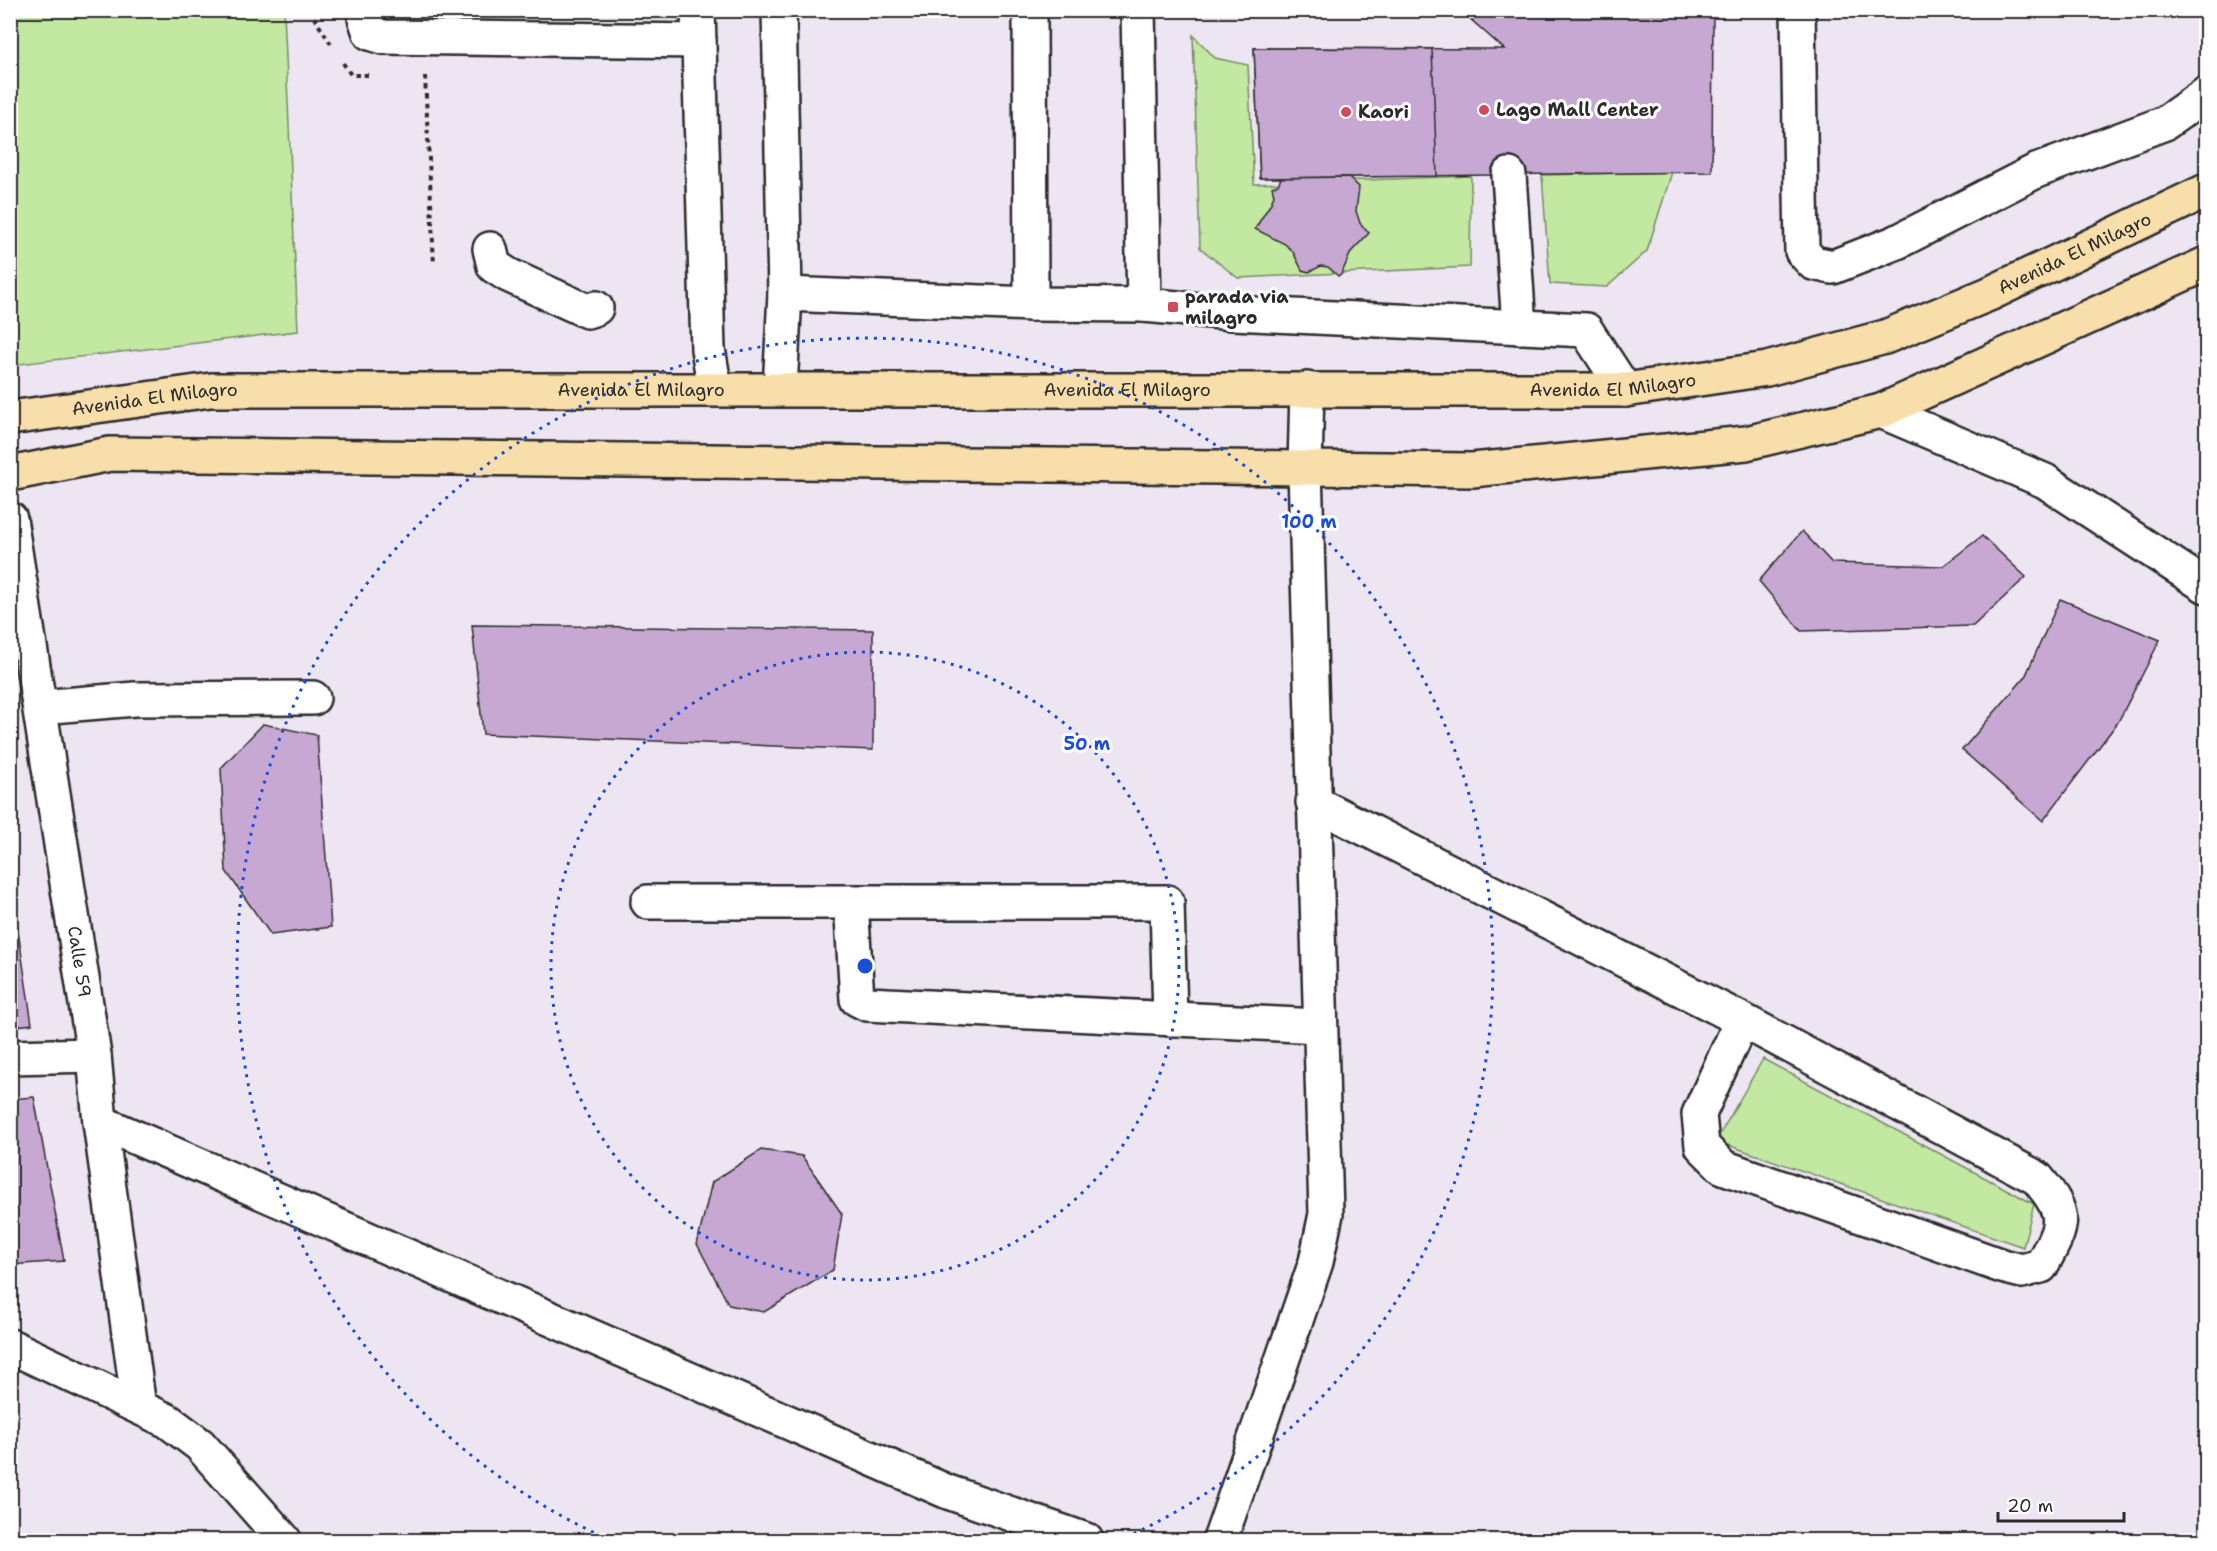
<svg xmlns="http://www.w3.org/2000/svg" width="2217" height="1551" font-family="'Shantell Sans',sans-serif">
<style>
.green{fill:#c2e8a2;stroke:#768a66;stroke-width:1.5}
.building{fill:#c7a8d3;stroke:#2b2b2b;stroke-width:1.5}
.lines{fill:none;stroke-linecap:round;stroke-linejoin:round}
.minor-casing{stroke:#2b2b2b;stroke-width:38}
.major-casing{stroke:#2b2b2b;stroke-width:38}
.path{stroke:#2b2b2b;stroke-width:4;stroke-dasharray:4.5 4.5;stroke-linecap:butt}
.minor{stroke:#fff;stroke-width:33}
.major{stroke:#f8deab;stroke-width:33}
.ring{fill:none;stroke:#1d4ed8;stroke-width:3;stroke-dasharray:3 6}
.poi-dot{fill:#d1495b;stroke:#fff;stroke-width:2}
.labels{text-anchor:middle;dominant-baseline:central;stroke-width:6;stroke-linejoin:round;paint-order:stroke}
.poi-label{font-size:18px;font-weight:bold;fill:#2b2b2b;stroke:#fff;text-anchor:start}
.street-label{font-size:18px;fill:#2b2b2b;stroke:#fff}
.centre{fill:#1d4ed8;stroke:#fff;stroke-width:3}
.ring-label{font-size:18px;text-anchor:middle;font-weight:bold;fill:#1d4ed8;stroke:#fff;stroke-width:6;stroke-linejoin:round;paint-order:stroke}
</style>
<rect width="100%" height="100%" fill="#eee5f2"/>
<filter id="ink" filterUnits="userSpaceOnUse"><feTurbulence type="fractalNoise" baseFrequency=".0167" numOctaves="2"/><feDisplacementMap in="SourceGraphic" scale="12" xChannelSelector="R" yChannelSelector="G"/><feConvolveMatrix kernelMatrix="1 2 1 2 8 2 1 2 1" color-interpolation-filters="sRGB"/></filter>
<g filter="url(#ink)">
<g class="green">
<polygon points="10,11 284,11 298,331 11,365"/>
<polygon points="1193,35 1215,58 1248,65 1254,184 1471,176 1470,267 1238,278 1200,248"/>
<polygon points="1672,172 1647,251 1607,287 1550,284 1542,175"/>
<polygon points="1763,1059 2034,1204 2023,1247 1716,1141"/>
</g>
<g class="building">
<polygon points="1460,10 1713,10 1712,172 1260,178 1254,48 1504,49"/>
<polygon points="1254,48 1432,49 1437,176 1260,178"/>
<polygon points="1349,177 1359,187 1356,211 1360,223 1369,233 1351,252 1341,275 1338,276 1328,267 1321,266 1309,272 1302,270 1293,252 1285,244 1255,229 1271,203 1274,195 1272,187 1278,185 1281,178"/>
<polygon points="1802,531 1832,563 1943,566 1982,536 2026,577 1973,626 1801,631 1759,581"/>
<polygon points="2060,599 2160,640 2118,722 2043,821 1962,750 2025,677"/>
<polygon points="472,625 873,630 873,750 483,734"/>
<polygon points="263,724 317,735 331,927 271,935 226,871 221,768"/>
<polygon points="10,877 32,1024 10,1027"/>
<polygon points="34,1097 64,1261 10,1265 10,1099"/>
<polygon points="761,1150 802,1156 842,1214 833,1270 764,1312 729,1305 697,1244 712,1182"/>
</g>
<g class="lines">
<defs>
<g id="minor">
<polyline points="698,10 708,349 715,389"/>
<polyline points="779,10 785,294 780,389"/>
<polyline points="1030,10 1031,304 1144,305"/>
<polyline points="1138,10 1144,305 1233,313 1586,330 1625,390"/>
<polyline points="1798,10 1802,251 1813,263 1833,267 1897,242 2036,171 2165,123 2206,94"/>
<polyline points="365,18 370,33 383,37 699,41"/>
<polyline points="1509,175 1519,327"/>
<polyline points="490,249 494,266 508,275 587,311 596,308"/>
<polyline points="785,294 1031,304"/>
<polyline points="1881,411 2045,481 2206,586"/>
<path id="s1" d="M10 519 94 1055 100 1122 139 1407"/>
<polyline points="40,707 135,699 313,698"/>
<path d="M1313 802 1742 1020 2037 1178C2069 1216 2064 1224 2041 1266L2022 1271 2002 1266 1723 1167 1702 1146 1699 1114 1742 1020"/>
<polyline points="648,902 1167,902 1170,1019"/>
<polyline points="851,902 857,999 867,1004 1320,1026"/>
<polyline points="10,1057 94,1055"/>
<polyline points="100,1122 948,1492 1086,1540"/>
<polyline points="10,1346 168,1421 200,1445 284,1540"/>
<polyline points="1220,1540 1316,1262 1326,1214 1305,468 1307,389"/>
</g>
<g id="major">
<path id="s2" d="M10 418 211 390H1625L1767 369 1885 337 1989 294 2206 191"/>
<polyline points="10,474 110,454 1472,470 1746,443 1881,411 2206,264"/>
</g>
</defs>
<use href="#minor" class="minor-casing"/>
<use href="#major" class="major-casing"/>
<g class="path">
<polyline points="309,10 331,44"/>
<polyline points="343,63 351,75 368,75"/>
<polyline points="425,76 434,264"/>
</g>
<use href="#minor" class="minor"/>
<use href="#major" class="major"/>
</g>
</g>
<g class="ring">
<circle cx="865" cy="966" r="314"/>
<path d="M610 1540A628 628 0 1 1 1120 1540"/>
</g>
<g class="poi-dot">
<circle cx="1484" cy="110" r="6"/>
<circle cx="1346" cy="112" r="6"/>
<rect x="1167" y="301" width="12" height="12" rx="3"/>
</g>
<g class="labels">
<g class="poi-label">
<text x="1496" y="110">Lago Mall Center</text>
<text x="1358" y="112">Kaori</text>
<text x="1185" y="297">parada via<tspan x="1185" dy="21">milagro</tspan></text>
</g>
<g class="street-label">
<text stroke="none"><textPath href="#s2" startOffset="2090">Avenida El Milagro</textPath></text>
<text stroke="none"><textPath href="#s2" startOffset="1605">Avenida El Milagro</textPath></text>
<text stroke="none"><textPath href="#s2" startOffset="633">Avenida El Milagro</textPath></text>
<text stroke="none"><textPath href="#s2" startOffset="1119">Avenida El Milagro</textPath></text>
<text stroke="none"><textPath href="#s2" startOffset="146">Avenida El Milagro</textPath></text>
<text stroke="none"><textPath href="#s1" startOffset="448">Calle 59</textPath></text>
</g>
</g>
<circle cx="865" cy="966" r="9" class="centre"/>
<g class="ring-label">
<text x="1309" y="528">100 m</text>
<text x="1087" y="750">50 m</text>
</g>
<rect width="2217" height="1551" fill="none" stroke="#fff" stroke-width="36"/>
<rect x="18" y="18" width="2181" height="1515" fill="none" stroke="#2b2b2b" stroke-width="2" filter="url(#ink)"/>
<path d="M1998 1512v9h126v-9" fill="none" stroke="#2b2b2b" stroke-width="3"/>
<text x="2007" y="1512" font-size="18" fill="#2b2b2b" stroke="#ffffff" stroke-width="4.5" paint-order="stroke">20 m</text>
</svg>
